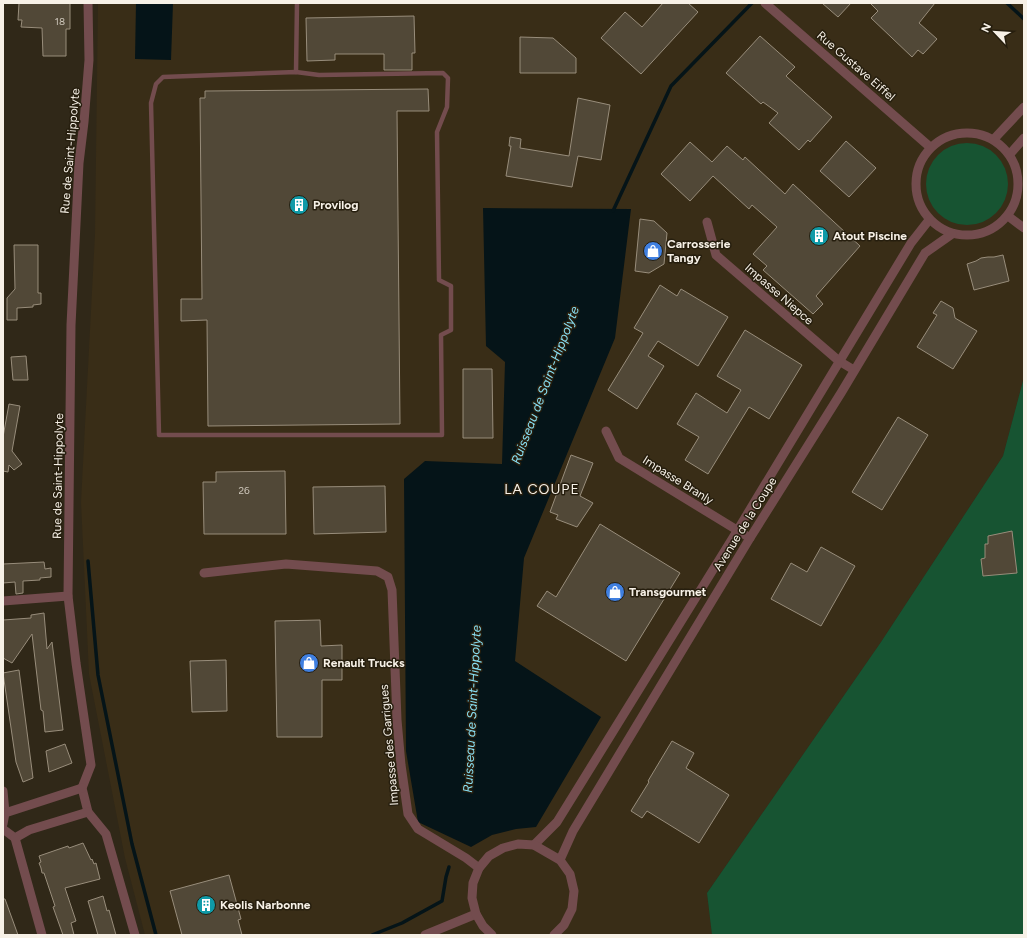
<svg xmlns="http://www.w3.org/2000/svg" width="1027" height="938" font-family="Figtree,sans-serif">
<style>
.built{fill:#392d17}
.green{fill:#175432}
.water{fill:#051418}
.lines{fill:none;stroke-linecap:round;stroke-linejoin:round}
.stream{stroke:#051418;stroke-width:3.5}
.building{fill:#514837;stroke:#988d7b}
.service{stroke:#734c4e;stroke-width:4.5}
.minor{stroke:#734c4e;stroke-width:9}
.labels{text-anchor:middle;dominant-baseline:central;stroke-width:3;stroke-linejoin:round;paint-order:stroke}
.number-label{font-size:10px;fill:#cec7bb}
.street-label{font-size:12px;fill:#f7f1e7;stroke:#261e0e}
.poi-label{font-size:12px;font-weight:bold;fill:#f7f1e7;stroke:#261e0e;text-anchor:start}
.water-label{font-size:13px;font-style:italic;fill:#88dff4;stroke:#261e0e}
.quarter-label{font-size:14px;letter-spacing:1px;fill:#f7f1e7;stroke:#261e0e}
</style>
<rect width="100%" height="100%" fill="#302818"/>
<polygon class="built" points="98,3 776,3 779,5 781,3 1022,3 1024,5 1024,377 1003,456 881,642 707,893 712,935 145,935 125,858 89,674 81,502 95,234"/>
<g class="green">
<circle cx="967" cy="184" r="41"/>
<polygon points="1024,377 1024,935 712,935 707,893 881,642 1003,456"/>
</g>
<g class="water">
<polygon points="136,3 173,3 171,60 135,59"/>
<polygon points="483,208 631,209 615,338 524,558 515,661 601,717 536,827 516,829 492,835 471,847 418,822 406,751 404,479 425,461 502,464 505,362 486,346"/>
</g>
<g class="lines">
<g class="stream">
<polyline points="1007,3 1024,19"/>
<polyline points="613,211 671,86 752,3"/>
<polyline points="88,561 98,675 132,844 156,935"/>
<polyline points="372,935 402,923 442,901 446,877 449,867"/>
</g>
</g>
<g class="building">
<polygon points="19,3 70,3 70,29 66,29 66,56 43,56 42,28 21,27 22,20 18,20"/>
<polygon points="663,3 688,3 698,12 641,74 601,38 625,12 642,27"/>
<polygon points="822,3 851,3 838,17"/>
<polygon points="870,3 935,3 919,23 937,39 923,54 918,50 912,57 871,18 878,11"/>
<polygon points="414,16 415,53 412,53 412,70 384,70 384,54 335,54 335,60 307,61 306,18"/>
<polygon points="760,36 795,67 786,76 832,117 810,142 808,140 799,150 769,123 778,113 763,102 761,104 726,73"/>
<polygon points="520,37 553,38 576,58 576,73 520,73"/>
<polygon points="428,89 429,111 397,111 400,424 208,426 207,320 181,321 181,299 202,299 200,98 205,98 205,91"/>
<polygon points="578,98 610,105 601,160 578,156 572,187 506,176 511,146 509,146 510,137 521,139 520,148 569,156"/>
<polygon points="846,141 876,168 849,197 820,171"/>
<polygon points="690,142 712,162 727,146 743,160 745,157 785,194 793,184 860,246 816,296 823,304 813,314 763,270 767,266 753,254 777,227 752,205 749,209 713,176 690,201 661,174"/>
<polygon points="640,219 654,221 667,233 664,264 649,273 635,271"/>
<polygon points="14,245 38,245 38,293 41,293 41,304 33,305 33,307 17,308 17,320 7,320 7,298 15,289"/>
<polygon points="1003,255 1009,281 974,290 967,264 976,261 981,258 988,257 994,257"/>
<polygon points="660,285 677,296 681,289 728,317 698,366 658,341 648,356 664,366 637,409 608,390 643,333 634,328"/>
<polygon points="941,301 953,308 955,318 977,331 953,369 917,347 937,315 933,313"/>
<polygon points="745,330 802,365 769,419 749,407 708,474 685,460 699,437 677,424 696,393 727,413 741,390 717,376"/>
<polygon points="26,356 28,380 13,380 11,357"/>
<polygon points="463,369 492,369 493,438 463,438"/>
<polygon points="9,404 20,406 12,451 22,464 14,470 9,465 8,472 3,471 3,437"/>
<polygon points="898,417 928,435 882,510 852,492"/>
<polygon points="571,455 593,463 580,496 593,503 577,527 556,519 558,515 550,512"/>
<polygon points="285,471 286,534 204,534 203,482 216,482 216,472"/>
<polygon points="385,486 386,532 314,534 313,487"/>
<polygon points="600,524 680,573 626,661 537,606 547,591 556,597"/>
<polygon points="1012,531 1017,573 983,576 981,559 985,558 985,544 988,544 988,536"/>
<polygon points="821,547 855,566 821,626 771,599 791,563 807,572"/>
<polygon points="44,562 45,569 51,568 51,577 40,578 40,580 23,581 23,593 16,594 15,582 3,583 3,564"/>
<polygon points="44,613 47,649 52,642 63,730 45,732 43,711 41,710 32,634 12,663 3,658 3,620 31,618 31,615"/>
<polygon points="320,620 321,646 342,645 342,680 322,680 322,737 277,737 275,621"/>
<polygon points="226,660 227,711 192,712 190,661"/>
<polygon points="19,670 33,778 23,782 16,762 3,673"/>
<polygon points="672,741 694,753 686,768 729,795 699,843 647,811 642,818 631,811 649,782 648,781"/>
<polygon points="65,744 72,763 49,772 46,751"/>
<polygon points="83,843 91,860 92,859 94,864 96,863 100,879 65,888 76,921 71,923 74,935 63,935 53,907 55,906 44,873 42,873 41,868 39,863 41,862 39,856 68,846 69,848"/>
<polygon points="229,875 241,919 238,920 242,935 182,935 170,891"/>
<polygon points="103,896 107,911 109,910 116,935 98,935 88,901"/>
<polygon points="3,899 5,899 18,935 3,935"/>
</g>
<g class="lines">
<g class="service">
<polygon points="296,72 319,75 443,73 448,78 447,107 437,132 439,280 451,286 451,330 441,335 442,435 159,435 151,103 156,84 163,77"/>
<polyline points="296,72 297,3"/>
</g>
<g class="minor">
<polyline points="88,3 89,60 84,122 79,163 71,325 68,596 76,663 91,765 82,788 88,812 106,834 135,935"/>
<polyline points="765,3 930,147"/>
<circle cx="967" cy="184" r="51"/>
<polyline points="994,139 1024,107"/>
<polyline points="1010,154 1024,138"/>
<polyline points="1008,216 1024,228"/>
<polyline points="707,222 716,255 839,361 854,370"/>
<polyline points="606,431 619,458 750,538"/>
<polyline points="204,573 286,564 377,571 388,577 392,590 397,720 401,765 408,814 418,829 466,858 479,868"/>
<polyline points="3,601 68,596"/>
<polyline points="3,791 5,813"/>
<polyline points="3,824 5,813 82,788"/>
<polyline points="3,829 15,838 29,830 88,812"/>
<polyline points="15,838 42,935"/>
<polyline points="534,845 557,822 737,531 911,243 929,220"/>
<polyline points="560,860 573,831 750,538 841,393 925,253 952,234"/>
<polyline points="425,935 476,914"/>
<polyline points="492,935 483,926 476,914 472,898 473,883 479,868 489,856 503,848 518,844 534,845 560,860 570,874 574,891 572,909 564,925 554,935"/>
</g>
</g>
<defs>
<symbol id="building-disc" viewBox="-11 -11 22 22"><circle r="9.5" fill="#0f9aa8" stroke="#261e0e"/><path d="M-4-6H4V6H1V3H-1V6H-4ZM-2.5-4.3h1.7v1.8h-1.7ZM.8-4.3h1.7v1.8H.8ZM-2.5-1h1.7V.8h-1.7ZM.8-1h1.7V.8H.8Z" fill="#fff"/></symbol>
<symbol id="shop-disc" viewBox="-11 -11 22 22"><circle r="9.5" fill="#3f7fe0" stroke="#261e0e"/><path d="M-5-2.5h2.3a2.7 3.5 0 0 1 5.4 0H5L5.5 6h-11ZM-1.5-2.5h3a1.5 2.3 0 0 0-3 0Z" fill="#fff"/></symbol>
</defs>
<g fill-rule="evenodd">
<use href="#building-disc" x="288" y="194" width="22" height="22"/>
<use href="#building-disc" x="808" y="225" width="22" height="22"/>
<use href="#shop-disc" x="642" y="240" width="22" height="22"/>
<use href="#shop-disc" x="604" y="581" width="22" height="22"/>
<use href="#shop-disc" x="298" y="652" width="22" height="22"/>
<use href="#building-disc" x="195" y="894" width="22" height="22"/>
</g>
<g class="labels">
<g class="number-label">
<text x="60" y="21">18</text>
<text x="244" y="490">26</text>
</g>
<g class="street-label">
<text transform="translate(856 66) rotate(41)">Rue Gustave Eiffel</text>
<text transform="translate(70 151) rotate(-85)">Rue de Saint-Hippolyte</text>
<text transform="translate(779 294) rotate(41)">Impasse Niepce</text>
<text transform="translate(58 476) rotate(-89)">Rue de Saint-Hippolyte</text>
<text transform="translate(678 480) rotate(32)">Impasse Branly</text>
<text transform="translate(745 524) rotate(-58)">Avenue de la Coupe</text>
<text transform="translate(389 745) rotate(-95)">Impasse des Garrigues</text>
</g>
<g class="poi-label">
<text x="313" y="205">Provilog</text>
<text x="833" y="236">Atout Piscine</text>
<text x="667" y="244">Carrosserie<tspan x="667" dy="14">Tangy</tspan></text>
<text x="629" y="592">Transgourmet</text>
<text x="323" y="663">Renault Trucks</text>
<text x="220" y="905">Keolis Narbonne</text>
</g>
<g class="water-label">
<text transform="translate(545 385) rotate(-69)">Ruisseau de Saint-Hippolyte</text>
<text transform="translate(472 709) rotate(-87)">Ruisseau de Saint-Hippolyte</text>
</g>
<g class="quarter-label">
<text x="542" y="489">LA COUPE</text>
</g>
</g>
<rect width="1027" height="938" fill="none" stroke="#f7f1e7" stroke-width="8"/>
<g transform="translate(995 32) rotate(295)" stroke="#261e0e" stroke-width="3" paint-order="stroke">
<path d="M0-3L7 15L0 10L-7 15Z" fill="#f7f1e7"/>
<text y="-6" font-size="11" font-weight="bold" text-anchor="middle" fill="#f7f1e7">N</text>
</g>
</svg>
